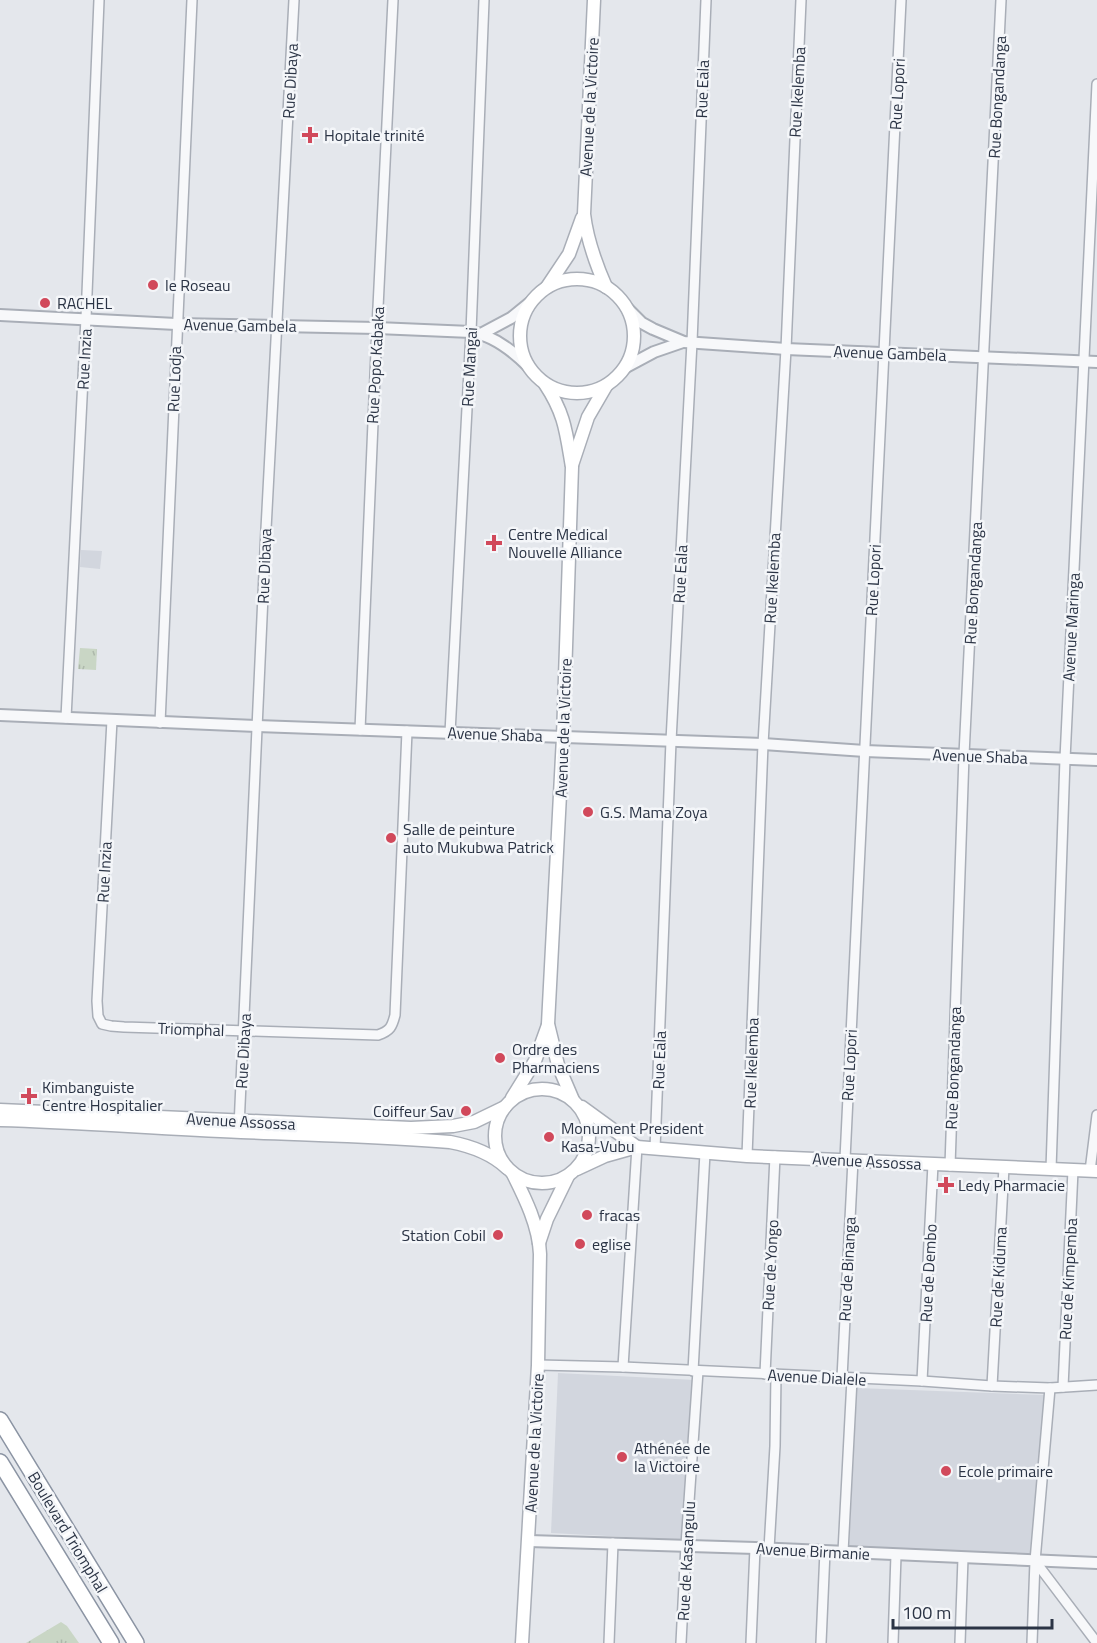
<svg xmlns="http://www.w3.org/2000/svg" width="1097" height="1643" font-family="'Titillium Web',sans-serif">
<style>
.built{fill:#d2d6de}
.park{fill:url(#park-tufts)}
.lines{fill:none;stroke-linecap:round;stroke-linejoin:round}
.minor-casing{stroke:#a9aeb7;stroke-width:12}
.tertiary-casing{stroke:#a9aeb7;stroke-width:14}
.secondary-casing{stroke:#a9aeb7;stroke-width:15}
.trunk-casing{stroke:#8b94a3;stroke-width:18}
.minor{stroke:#f7f8fa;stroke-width:9}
.tertiary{stroke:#f7f8fa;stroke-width:10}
.secondary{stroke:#fff;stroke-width:12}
.trunk{stroke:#fff;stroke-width:15}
.poi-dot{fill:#d1495b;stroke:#f4f6f9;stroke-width:2}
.labels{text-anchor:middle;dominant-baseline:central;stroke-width:5;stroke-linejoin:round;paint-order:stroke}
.street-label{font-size:16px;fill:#2b3445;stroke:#f4f6f9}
.poi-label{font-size:16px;fill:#2b3445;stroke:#f4f6f9;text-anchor:start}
</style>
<defs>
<pattern id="park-tufts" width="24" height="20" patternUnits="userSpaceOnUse" patternTransform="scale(1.5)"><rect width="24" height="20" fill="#c9d6c5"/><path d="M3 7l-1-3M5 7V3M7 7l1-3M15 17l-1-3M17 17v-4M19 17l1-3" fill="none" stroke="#adb8ab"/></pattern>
</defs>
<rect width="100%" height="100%" fill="#e4e7ec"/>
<g class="built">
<polygon points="81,550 102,551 100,569 80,567"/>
<polygon points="558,1373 695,1380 684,1540 551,1533"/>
<polygon points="857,1388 1046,1395 1030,1555 849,1547"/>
</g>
<g class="park">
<polygon points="80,648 97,649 96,670 78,669"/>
<polygon points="61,1622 67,1626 79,1643 26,1643"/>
</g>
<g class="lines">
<defs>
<g id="minor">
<polyline points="66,718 86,318 99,0"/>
<path d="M112 720 97 1001 98 1016 102 1024 111 1026 124 1027 378 1035C390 1031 392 1027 395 1015L407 731"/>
<polyline points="160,723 192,0"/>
<polyline points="360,730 377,328 393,0"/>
<polyline points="450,733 471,332 484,0"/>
<polyline points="239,1127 266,529 294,0"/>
<polyline points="655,1149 671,741 692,342 706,0"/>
<polyline points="747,1156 763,744 786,349 801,0"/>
<polyline points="845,1159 901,0"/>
<polyline points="950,1166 964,755 1001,0"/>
<polyline points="1051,1169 1065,759 1097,84"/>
<polyline points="1090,1171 1097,1115"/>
<polyline points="538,1365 623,1367 922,1381 992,1386 1050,1388 1097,1385"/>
<polyline points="623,1367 637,1147"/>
<polyline points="693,1371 705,1153"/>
<polyline points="765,1374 775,1156"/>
<polyline points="842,1378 853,1160"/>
<polyline points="922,1381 933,1164"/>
<polyline points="992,1386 1004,1167"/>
<polyline points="1063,1387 1073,1170"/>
<polyline points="769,1549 775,1446 776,1374"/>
<polyline points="843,1552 852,1379"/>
<polyline points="1035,1561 1097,1643"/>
<polyline points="609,1643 613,1543"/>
<polyline points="681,1643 686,1545 698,1371"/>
<polyline points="751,1643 755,1548"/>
<polyline points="821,1643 825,1551"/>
<polyline points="893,1643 896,1555"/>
<polyline points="960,1643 963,1558"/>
<polyline points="1032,1643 1035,1561 1050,1388"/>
</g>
<g id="tertiary">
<polyline points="627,308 642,323 653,329 684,342 786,349 1097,362"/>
<path d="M0 315 176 324 377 328 471 332C493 335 513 351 529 367"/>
<polyline points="481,334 511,318 532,301"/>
<polyline points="626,367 654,352 683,342"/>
<polyline points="0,715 257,726 763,744 865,751 1097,760"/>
<polyline points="529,1541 755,1548 1097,1563"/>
</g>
<g id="secondary">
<path d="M594 0 584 214C587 240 595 262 606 287"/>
<circle cx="577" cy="336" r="57"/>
<polyline points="547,287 569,254 582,218"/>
<path d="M545 384C565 414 566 432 572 467L563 737 548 1024 558 1065 573 1100"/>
<polyline points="572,465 588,417 606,386"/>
<circle cx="542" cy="1136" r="47"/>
<polyline points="512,1098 535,1061 548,1025"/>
<polyline points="582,1107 637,1147"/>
<polyline points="0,1110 411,1128 453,1126 474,1122 505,1107"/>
<path d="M0 1120C80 1122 160 1129 241 1132 310 1135 380 1136 450 1142 471 1146 491 1153 507 1168"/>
<polyline points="577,1169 605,1156 637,1147 747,1156 1097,1171"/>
<path d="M513 1174C525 1198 539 1226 540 1254L538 1365 522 1643"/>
<polyline points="539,1243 547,1219 568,1176"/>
</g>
<g id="trunk">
<polyline points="0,1420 136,1643"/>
<polyline points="0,1462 111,1643"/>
</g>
</defs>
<use href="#minor" class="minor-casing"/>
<use href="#tertiary" class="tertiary-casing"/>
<use href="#secondary" class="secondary-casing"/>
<use href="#trunk" class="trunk-casing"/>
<use href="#minor" class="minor"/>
<use href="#tertiary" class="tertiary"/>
<use href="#secondary" class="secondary"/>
<use href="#trunk" class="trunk"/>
</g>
<g class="poi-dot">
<path d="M307 126h6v6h6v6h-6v6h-6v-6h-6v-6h6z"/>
<circle cx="153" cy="285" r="6"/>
<circle cx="45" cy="303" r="6"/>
<path d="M491 534h6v6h6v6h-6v6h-6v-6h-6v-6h6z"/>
<circle cx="588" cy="812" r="6"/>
<circle cx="391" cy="838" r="6"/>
<circle cx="500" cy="1058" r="6"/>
<path d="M26 1087h6v6h6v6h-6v6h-6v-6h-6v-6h6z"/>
<circle cx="466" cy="1111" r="6"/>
<circle cx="549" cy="1137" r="6"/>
<path d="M943 1176h6v6h6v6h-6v6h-6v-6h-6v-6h6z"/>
<circle cx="587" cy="1215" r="6"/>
<circle cx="498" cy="1235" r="6"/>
<circle cx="580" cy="1244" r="6"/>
<circle cx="622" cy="1457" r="6"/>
<circle cx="946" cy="1471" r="6"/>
</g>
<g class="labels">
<g class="street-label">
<text transform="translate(290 81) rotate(-87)">Rue Dibaya</text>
<text transform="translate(702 89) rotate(-88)">Rue Eala</text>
<text transform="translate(797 92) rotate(-87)">Rue Ikelemba</text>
<text transform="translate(897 94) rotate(-87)">Rue Lopori</text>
<text transform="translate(997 97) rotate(-87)">Rue Bongandanga</text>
<text transform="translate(589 107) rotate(-87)">Avenue de la Victoire</text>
<text transform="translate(240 325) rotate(1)">Avenue Gambela</text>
<text transform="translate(890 353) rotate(2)">Avenue Gambela</text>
<text transform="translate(84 359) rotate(-87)">Rue Inzia</text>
<text transform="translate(375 365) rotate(-87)">Rue Popo Kabaka</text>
<text transform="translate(469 367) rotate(-87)">Rue Mangai</text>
<text transform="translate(174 379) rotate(-88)">Rue Lodja</text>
<text transform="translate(264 566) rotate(-88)">Rue Dibaya</text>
<text transform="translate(680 574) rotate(-87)">Rue Eala</text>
<text transform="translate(772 578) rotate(-87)">Rue Ikelemba</text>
<text transform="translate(873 580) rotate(-87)">Rue Lopori</text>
<text transform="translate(973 583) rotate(-87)">Rue Bongandanga</text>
<text transform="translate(1071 627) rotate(-87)">Avenue Maringa</text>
<text transform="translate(563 728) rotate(-88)">Avenue de la Victoire</text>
<text transform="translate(495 734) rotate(2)">Avenue Shaba</text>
<text transform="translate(980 756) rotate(2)">Avenue Shaba</text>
<text transform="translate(104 872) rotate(-87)">Rue Inzia</text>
<text transform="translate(191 1029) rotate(2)">Triomphal</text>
<text transform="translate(243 1051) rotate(-87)">Rue Dibaya</text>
<text transform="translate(659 1060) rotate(-88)">Rue Eala</text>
<text transform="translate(751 1063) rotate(-88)">Rue Ikelemba</text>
<text transform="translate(849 1065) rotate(-87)">Rue Lopori</text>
<text transform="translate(953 1068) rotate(-88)">Rue Bongandanga</text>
<text transform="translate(241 1121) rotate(3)">Avenue Assossa</text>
<text transform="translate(867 1161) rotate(3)">Avenue Assossa</text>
<text transform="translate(770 1265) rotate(-87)">Rue de Yongo</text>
<text transform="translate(847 1269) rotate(-87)">Rue de Binanga</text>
<text transform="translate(928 1273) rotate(-87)">Rue de Dembo</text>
<text transform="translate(998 1277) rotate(-87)">Rue de Kiduma</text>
<text transform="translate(1068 1279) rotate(-87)">Rue de Kimpemba</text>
<text transform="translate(817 1377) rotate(3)">Avenue Dialele</text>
<text transform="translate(534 1443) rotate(-87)">Avenue de la Victoire</text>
<text transform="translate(68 1532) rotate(59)">Boulevard Triomphal</text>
<text transform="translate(813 1551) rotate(3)">Avenue Birmanie</text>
<text transform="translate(686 1561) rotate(-87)">Rue de Kasangulu</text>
</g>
<g class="poi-label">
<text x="324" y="135">Hopitale trinité</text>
<text x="165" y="285">le Roseau</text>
<text x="57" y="303">RACHEL</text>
<text x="508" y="534">Centre Medical<tspan x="508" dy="18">Nouvelle Alliance</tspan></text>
<text x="600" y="812">G.S. Mama Zoya</text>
<text x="403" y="829">Salle de peinture<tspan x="403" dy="18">auto Mukubwa Patrick</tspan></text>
<text x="512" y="1049">Ordre des<tspan x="512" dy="18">Pharmaciens</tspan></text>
<text x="42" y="1087">Kimbanguiste<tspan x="42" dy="18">Centre Hospitalier</tspan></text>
<text x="454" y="1111" text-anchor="end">Coiffeur Sav</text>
<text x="561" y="1128">Monument President<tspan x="561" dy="18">Kasa-Vubu</tspan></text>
<text x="958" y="1185">Ledy Pharmacie</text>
<text x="599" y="1215">fracas</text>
<text x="486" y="1235" text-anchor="end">Station Cobil</text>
<text x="592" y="1244">eglise</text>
<text x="634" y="1448">Athénée de<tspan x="634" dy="18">la Victoire</tspan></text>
<text x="958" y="1471">Ecole primaire</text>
</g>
</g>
<path d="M893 1619v9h159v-9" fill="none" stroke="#2b3445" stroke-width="3"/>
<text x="902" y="1619" font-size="18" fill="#2b3445" stroke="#f4f6f9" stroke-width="4.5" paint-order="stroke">100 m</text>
</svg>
